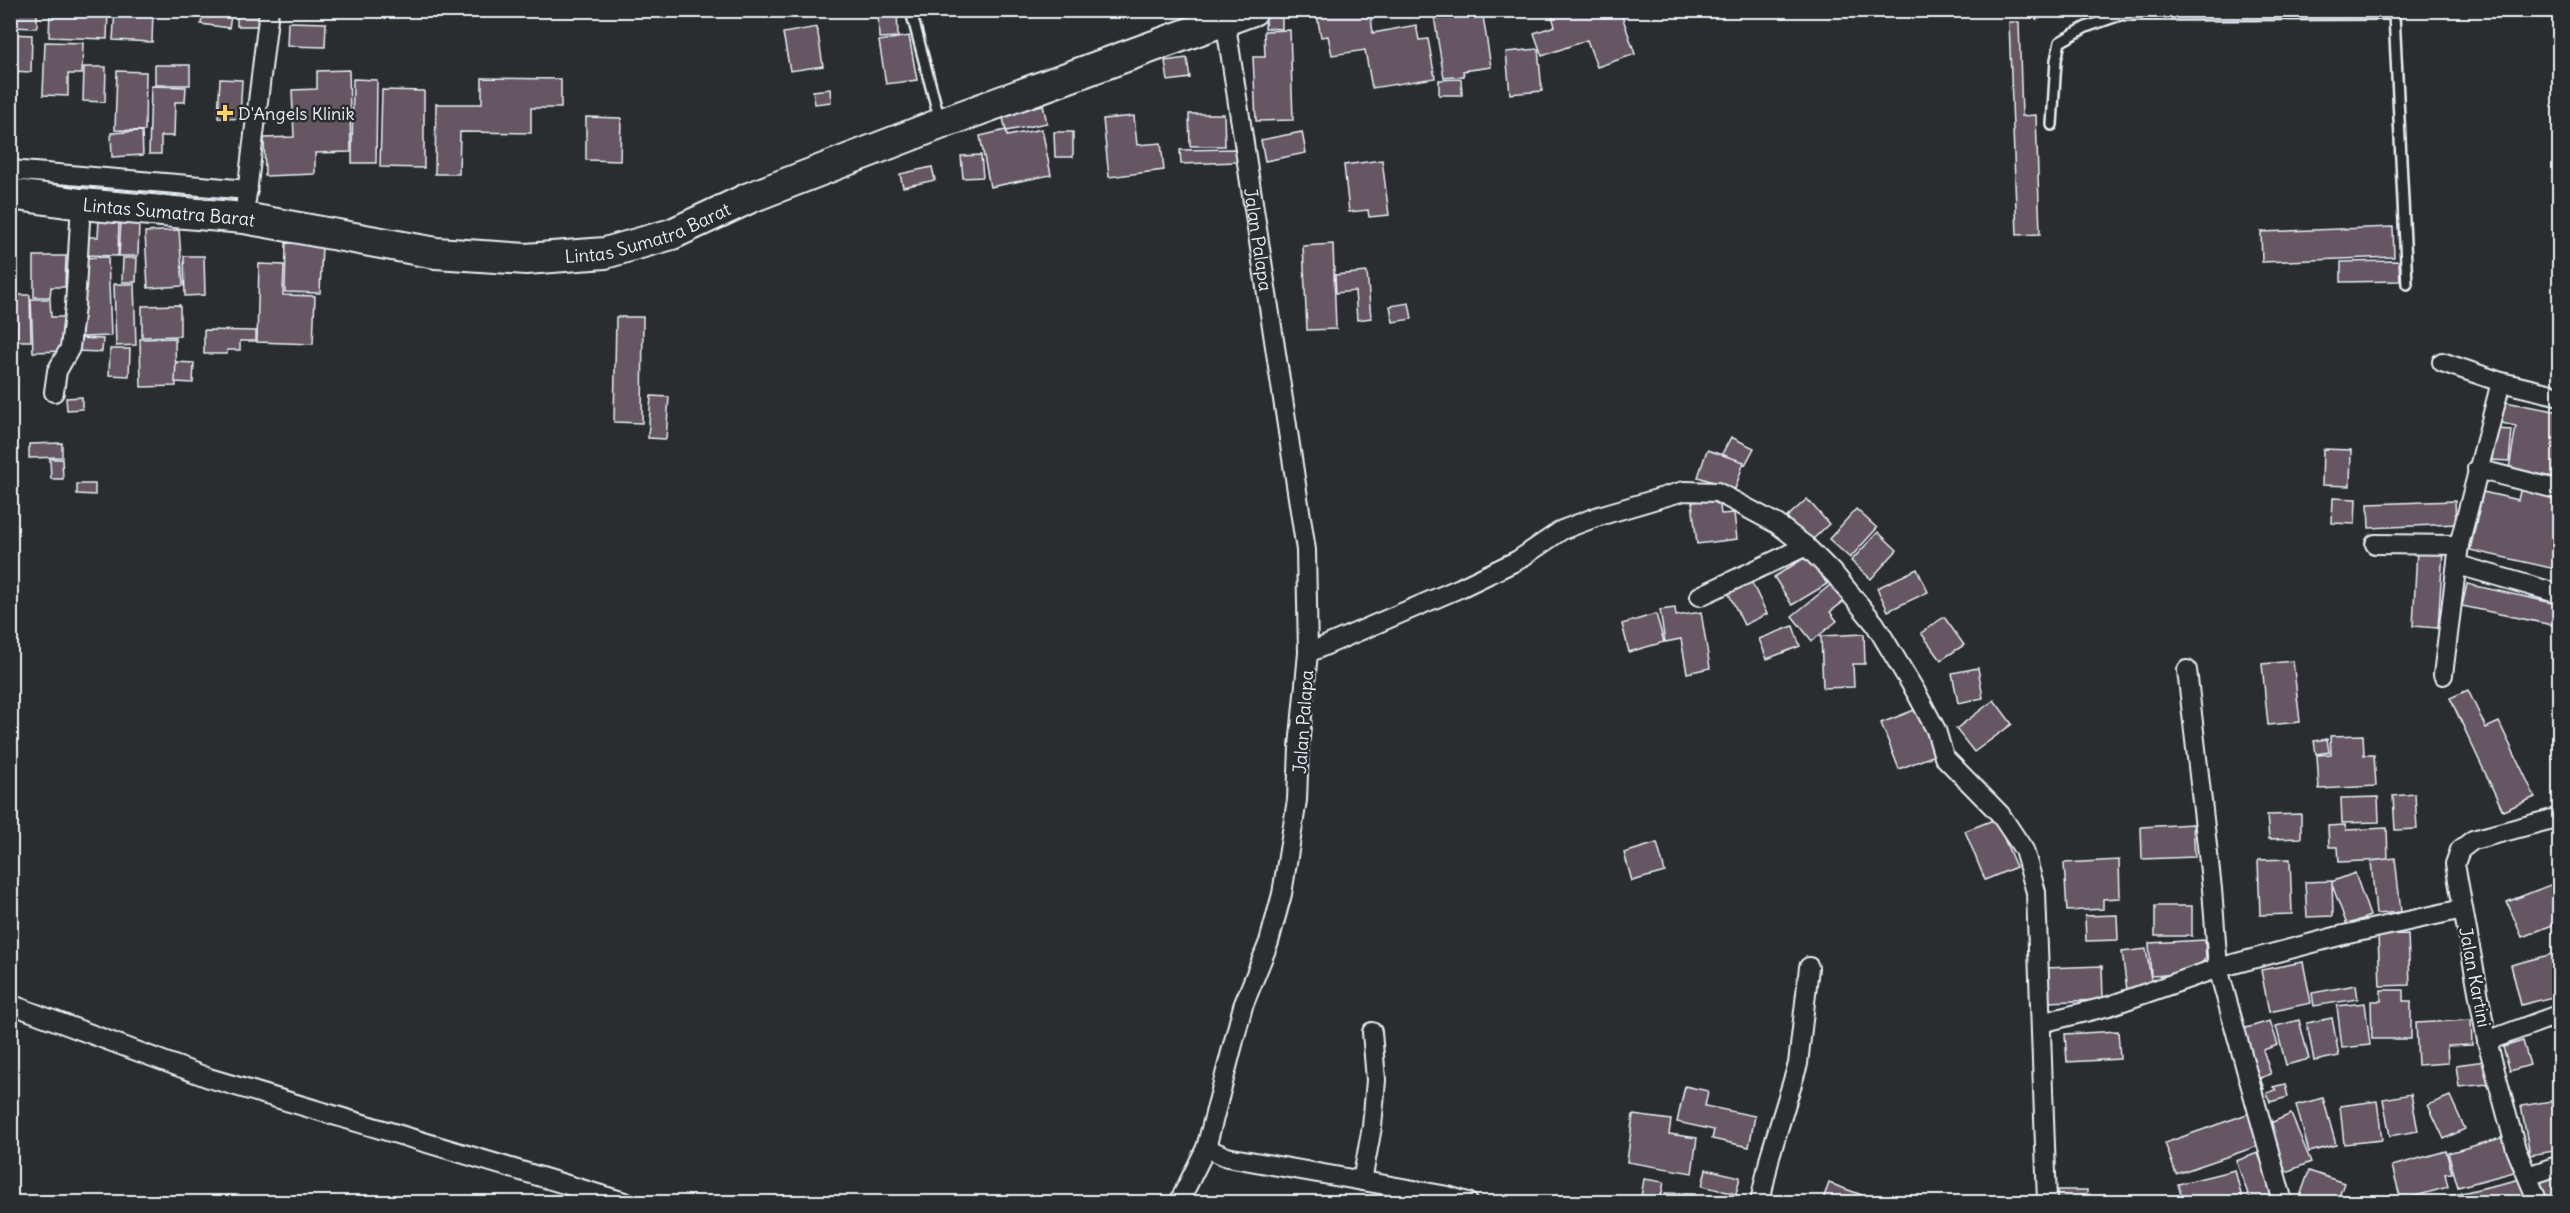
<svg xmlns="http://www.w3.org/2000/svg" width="2570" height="1213" font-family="Delius,sans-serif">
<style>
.building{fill:#655662;stroke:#e8f1f8;stroke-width:1.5}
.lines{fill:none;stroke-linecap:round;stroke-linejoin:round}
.service-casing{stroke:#e8f1f8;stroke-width:14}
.minor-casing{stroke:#e8f1f8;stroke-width:22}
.trunk-casing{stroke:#e8f1f8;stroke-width:34}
.service{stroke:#2a2d2e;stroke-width:9}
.minor{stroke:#2a2d2e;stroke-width:18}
.trunk{stroke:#2a2d2e;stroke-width:30}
.poi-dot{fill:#ffd166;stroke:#2a2d2e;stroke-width:2}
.labels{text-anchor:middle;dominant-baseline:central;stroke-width:5;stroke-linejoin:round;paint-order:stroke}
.poi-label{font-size:18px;fill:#e8f1f8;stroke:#2a2d2e;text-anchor:start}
.street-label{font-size:18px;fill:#e8f1f8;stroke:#2a2d2e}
</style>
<rect width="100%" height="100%" fill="#2a2d2e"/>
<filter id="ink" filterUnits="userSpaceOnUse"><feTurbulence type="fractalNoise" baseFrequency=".0167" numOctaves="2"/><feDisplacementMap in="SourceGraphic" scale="12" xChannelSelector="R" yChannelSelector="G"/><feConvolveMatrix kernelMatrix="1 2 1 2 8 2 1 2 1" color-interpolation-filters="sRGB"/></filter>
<g filter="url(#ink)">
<g class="building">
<polygon points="10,10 37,10 37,28 10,27"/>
<polygon points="50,10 108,10 107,39 49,37"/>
<polygon points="115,10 153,10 152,42 113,40"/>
<polygon points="203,10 232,10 229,28 201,24"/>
<rect x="237" y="10" width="25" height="16"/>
<polygon points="878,10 897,10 898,37 879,38"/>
<polygon points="1316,10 1370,10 1373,33 1416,25 1419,40 1428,39 1435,78 1372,88 1365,50 1332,55 1328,36 1321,37"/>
<polygon points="1472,10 1482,10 1491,67 1463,71 1464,76 1444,78 1434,16"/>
<polygon points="1550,10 1620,10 1635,54 1597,67 1587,40 1542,56 1534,33 1555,26"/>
<polygon points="2033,10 2069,10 2036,19"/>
<polygon points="1266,17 1282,17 1282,29 1265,28"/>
<polygon points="288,22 326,23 325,47 287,46"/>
<polygon points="2009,22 2019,22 2022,116 2036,115 2040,234 2017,235"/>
<polygon points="817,27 823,66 790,71 783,33"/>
<polygon points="1290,30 1293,120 1256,121 1253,57 1265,57 1264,31"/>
<polygon points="10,34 32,35 31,72 10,71"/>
<polygon points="909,36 917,80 886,84 879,41"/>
<polygon points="45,42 83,43 82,74 68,74 68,96 43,95"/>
<polygon points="1538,49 1542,91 1510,94 1506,52"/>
<polygon points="1187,58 1190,78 1168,81 1165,61"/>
<rect x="155" y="65" width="35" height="20"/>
<polygon points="84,67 106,67 105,102 83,101"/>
<polygon points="349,70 351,152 315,153 315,174 265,176 264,138 294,137 292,90 317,89 317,71"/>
<polygon points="117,71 146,72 145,131 115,130"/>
<polygon points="482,78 561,79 561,108 531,108 531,133 460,132 459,174 435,174 436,104 482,104"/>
<polygon points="220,79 242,80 240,119 218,118"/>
<polygon points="353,79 377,80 376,163 352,163"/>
<polygon points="1461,79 1462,95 1439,95 1439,80"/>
<polygon points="151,86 186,87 185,102 175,102 174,136 161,136 161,154 149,154"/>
<polygon points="830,89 831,102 815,104 813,91"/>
<polygon points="382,90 424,91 424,168 380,167"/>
<polygon points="1043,105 1047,123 1006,131 1002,113"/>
<polygon points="1189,114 1224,114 1225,146 1190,146"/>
<polygon points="1134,116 1137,145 1161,143 1164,170 1109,177 1103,119"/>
<polygon points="586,117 621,118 620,161 586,160"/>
<polygon points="10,126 13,126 12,146 10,146"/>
<polygon points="1042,129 1051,175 990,187 980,136 1006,130 1007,136"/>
<polygon points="142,131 143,155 112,157 111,133"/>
<polygon points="1054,132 1073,132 1073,157 1055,157"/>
<polygon points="1302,132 1306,153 1265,161 1261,140"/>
<polygon points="1237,149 1237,162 1181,164 1180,150"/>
<polygon points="981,155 983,177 963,178 961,156"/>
<polygon points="1382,160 1389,215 1369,217 1368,210 1349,212 1344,165"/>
<polygon points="932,167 935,180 903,187 900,174"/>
<polygon points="99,220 119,220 118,256 82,255 83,237 98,237"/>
<polygon points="121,220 139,221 138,256 119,256"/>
<polygon points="2393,227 2394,257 2262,262 2261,232"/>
<polygon points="179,230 183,286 148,288 145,232"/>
<polygon points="286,243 322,244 320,293 285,292"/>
<polygon points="1333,244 1336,329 1307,330 1303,246"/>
<polygon points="10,248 12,248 10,330"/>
<polygon points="34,256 66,256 65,287 51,287 50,297 34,297"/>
<polygon points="184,256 204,256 205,295 185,296"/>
<polygon points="108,257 111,336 82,337 79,258"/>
<polygon points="123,258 137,258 136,282 122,282"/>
<polygon points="2399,261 2400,281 2341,282 2341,262"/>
<polygon points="259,264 284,265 283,295 315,296 313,344 257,342"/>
<polygon points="1367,272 1371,318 1357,320 1355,291 1336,293 1335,275"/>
<polygon points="114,284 134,284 136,345 116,346"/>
<polygon points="16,295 30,295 31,341 17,341"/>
<polygon points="31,299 50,299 51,317 64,317 65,351 33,352"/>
<polygon points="1409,303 1412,319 1393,322 1390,306"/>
<polygon points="180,305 180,336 142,337 142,306"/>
<polygon points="616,317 643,317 642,423 614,422"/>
<polygon points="204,330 256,331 256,341 240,341 240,350 227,350 227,354 204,354"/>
<polygon points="75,338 103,339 102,352 75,351"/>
<polygon points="175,338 176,386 141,387 140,339"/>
<polygon points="110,349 130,349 129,376 109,375"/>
<polygon points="176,362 194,363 193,383 175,382"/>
<polygon points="651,396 669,397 666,439 648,438"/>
<polygon points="82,397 82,409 67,410 66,398"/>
<polygon points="2505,402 2560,412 2560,478 2509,469 2516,426 2501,423"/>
<polygon points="2495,429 2512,430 2509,461 2492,460"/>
<polygon points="1731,437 1754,448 1745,465 1722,454"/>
<polygon points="62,443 62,457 29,458 29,444"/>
<polygon points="2323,449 2351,450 2350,486 2322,485"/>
<polygon points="1707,450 1744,462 1735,489 1698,477"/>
<polygon points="50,459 62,459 63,479 51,479"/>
<polygon points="77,484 95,484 95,495 77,494"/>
<polygon points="2521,487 2560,496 2560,570 2470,550 2483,492 2518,500"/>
<polygon points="2333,498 2356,499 2355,524 2332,523"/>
<polygon points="1719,499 1721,514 1734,513 1737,539 1697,544 1692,502"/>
<polygon points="1807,499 1829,524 1810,542 1787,517"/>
<polygon points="2455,501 2456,524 2369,528 2368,504"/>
<polygon points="1856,509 1877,528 1850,558 1829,539"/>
<polygon points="1878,532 1897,550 1871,579 1851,561"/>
<polygon points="2417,549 2443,551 2438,628 2413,626"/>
<polygon points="1809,555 1827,584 1792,605 1774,577"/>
<polygon points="1917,569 1928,592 1888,611 1877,588"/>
<polygon points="1750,579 1767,614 1744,625 1727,590"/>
<polygon points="1834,582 1847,599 1830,612 1837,621 1812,641 1792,616"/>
<polygon points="2467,584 2557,604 2552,625 2462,606"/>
<polygon points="1675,608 1676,616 1701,612 1710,668 1687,673 1681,639 1665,642 1660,610"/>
<polygon points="1656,614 1664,642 1629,652 1622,624"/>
<polygon points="1944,617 1964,645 1941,660 1921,633"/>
<polygon points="1793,626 1800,646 1767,659 1759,639"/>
<polygon points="1864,634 1865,664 1853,664 1854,687 1823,688 1821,636"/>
<polygon points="2293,661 2300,722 2268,725 2262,664"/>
<polygon points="1978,668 1983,698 1958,703 1952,673"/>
<polygon points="2468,690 2486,728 2499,722 2535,797 2503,811 2450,698"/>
<polygon points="1994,700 2012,724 1974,752 1956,729"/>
<polygon points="1917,709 1935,755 1899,769 1881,723"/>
<polygon points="2363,735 2364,755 2374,755 2376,786 2319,789 2317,755 2331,754 2330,736"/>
<polygon points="2327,739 2329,752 2316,754 2314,741"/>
<polygon points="2415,794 2417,829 2395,830 2393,796"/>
<polygon points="2378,797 2379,822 2342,823 2341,798"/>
<polygon points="2301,814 2301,838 2269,839 2267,815"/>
<polygon points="1996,819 2016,867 1985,880 1965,831"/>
<polygon points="2193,824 2195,857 2142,859 2141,827"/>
<polygon points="2345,825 2346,830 2387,828 2388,860 2339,862 2338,847 2329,847 2328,826"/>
<polygon points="1657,843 1665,872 1632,881 1624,853"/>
<polygon points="2395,858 2401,912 2376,914 2371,861"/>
<polygon points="2290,859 2292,914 2260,915 2258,860"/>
<polygon points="2119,860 2120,898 2103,899 2103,909 2067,911 2064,863"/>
<polygon points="2355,873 2370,916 2347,925 2331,882"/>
<polygon points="2332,881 2333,916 2307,917 2305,882"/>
<polygon points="2560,881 2560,922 2522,937 2507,902"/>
<rect x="2155" y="906" width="37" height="30"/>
<polygon points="2117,915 2118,940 2086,941 2085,916"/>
<polygon points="2408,934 2410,985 2380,986 2378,935"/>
<polygon points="2205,940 2206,958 2192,973 2151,976 2149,943"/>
<polygon points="2146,949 2152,986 2127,990 2122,952"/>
<polygon points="2560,952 2560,995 2521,1005 2511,965"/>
<polygon points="2303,962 2311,1003 2269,1012 2261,970"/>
<polygon points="2102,966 2103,1000 2046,1002 2045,968"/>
<polygon points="2356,985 2358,999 2314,1006 2312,993"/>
<polygon points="2381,990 2403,990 2403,1001 2411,1001 2411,1039 2372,1039 2371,1001 2381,1001"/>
<polygon points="2365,1003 2370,1045 2342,1048 2337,1006"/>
<polygon points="2332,1018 2339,1056 2314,1061 2307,1023"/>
<polygon points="2299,1020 2309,1059 2286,1065 2276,1026"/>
<polygon points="2471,1020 2472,1045 2447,1046 2448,1063 2418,1065 2416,1023"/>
<polygon points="2270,1021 2278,1045 2263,1050 2271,1074 2260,1078 2264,1089 2256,1091 2236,1031"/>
<polygon points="2118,1031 2120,1059 2067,1062 2065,1034"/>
<polygon points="2523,1041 2530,1065 2510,1071 2503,1047"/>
<polygon points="2485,1061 2488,1084 2459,1087 2456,1065"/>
<polygon points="2285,1084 2288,1097 2270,1102 2267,1093 2276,1090 2273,1087"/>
<polygon points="1685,1086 1708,1091 1705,1106 1755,1116 1749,1147 1712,1139 1714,1130 1677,1122"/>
<polygon points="2411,1094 2418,1131 2390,1136 2383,1099"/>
<polygon points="2450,1096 2465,1129 2444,1139 2428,1105"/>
<polygon points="2323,1098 2336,1145 2309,1152 2296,1105"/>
<polygon points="2560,1098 2560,1126 2552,1100"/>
<polygon points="2377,1101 2382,1140 2344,1144 2340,1106"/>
<polygon points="2551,1101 2560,1150 2530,1155 2521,1106"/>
<polygon points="2250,1113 2261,1145 2176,1174 2165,1143"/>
<polygon points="2291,1114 2311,1162 2286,1172 2266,1125"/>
<polygon points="1633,1115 1671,1120 1669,1134 1697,1138 1692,1173 1627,1162"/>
<polygon points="2505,1137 2514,1172 2458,1187 2448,1153"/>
<polygon points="2446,1151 2452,1173 2445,1174 2448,1187 2401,1200 2392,1166"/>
<polygon points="2258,1153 2277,1202 2251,1202 2236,1161"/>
<polygon points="1706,1169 1740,1177 1736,1194 1702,1186"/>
<polygon points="2235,1170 2243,1202 2183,1202 2178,1184"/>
<polygon points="2309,1171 2344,1183 2337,1202 2298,1202"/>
<polygon points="2560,1172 2560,1201 2548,1202 2539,1181"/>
<polygon points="1644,1179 1664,1182 1660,1202 1640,1202"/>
<polygon points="2521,1179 2526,1202 2429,1202 2428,1201"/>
<polygon points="1829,1183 1862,1195 1859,1202 1822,1202"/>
<rect x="2057" y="1190" width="30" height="12"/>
<polygon points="1665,1193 1695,1194 1695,1202 1665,1202"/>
</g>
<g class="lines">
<defs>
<g id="service">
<polyline points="2396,10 2394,14 2407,284"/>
<polyline points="912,15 940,121"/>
<polyline points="2126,15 2394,14"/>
<polyline points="2052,125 2056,60 2060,42 2086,27 2129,12"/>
</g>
<g id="minor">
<path id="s1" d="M1224 12 1306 550 1308 653 1299 747 1297 800 1282 894 1269 942 1243 1006 1206 1148 1227 1157 1448 1196 1468 1202"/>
<polyline points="10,170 248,190"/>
<polyline points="246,201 269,10"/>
<polyline points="2442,362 2501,382 2560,396"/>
<polyline points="54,392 57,371 70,348 75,306 81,204"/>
<polyline points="2477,469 2560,490"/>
<polyline points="2375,544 2459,545"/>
<polyline points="2458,565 2560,594"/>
<polyline points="1700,596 1806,546"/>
<polyline points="1308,653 1460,588 1518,560 1562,530 1599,516 1684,491 1717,492 1777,524 1806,546 1836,576 1875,624 1917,694 1936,730 1944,757 2000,814 2024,850 2036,892 2047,1202"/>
<polyline points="2187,670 2212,889 2218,968 2283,1202"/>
<polyline points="2443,675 2459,545 2501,382"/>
<polyline points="10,1004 209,1078 625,1202"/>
<polyline points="2041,1023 2109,1006 2218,968 2339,936 2463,909"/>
<polyline points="2487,1041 2560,1014"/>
<polyline points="2528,1176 2560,1165"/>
<polyline points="1362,1181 1372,1127 1376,1080 1372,1032"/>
<polyline points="1179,1202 1206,1148"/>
<polyline points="1760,1202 1770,1156 1798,1064 1809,967"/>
<polyline points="2538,1202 2516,1149 2487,1041 2455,864 2460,850 2473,840 2560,817"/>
</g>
<g id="trunk">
<path id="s2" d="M10 194 81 204 244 218 436 253 526 259 605 253 672 234 749 198 940 124 1253 10"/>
</g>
</defs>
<use href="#service" class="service-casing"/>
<use href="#minor" class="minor-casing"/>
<use href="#trunk" class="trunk-casing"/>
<use href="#service" class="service"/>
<use href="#minor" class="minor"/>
<use href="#trunk" class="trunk"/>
</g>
</g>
<path class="poi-dot" d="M222 104h6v6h6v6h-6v6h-6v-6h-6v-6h6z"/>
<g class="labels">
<g class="poi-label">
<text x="238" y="113">D'Angels Klinik</text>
</g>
<g class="street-label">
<text stroke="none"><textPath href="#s2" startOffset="160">Lintas Sumatra Barat</textPath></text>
<text stroke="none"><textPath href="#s2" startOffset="646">Lintas Sumatra Barat</textPath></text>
<text stroke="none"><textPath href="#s1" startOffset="230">Jalan Palapa</textPath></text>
<text transform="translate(1303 722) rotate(-86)">Jalan Palapa</text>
<text transform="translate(2475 977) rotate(79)">Jalan Kartini</text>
</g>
</g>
<rect width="2570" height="1213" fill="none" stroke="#2a2d2e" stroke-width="36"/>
<rect x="18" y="18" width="2534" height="1177" fill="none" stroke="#e8f1f8" stroke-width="2" filter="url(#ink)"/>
</svg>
